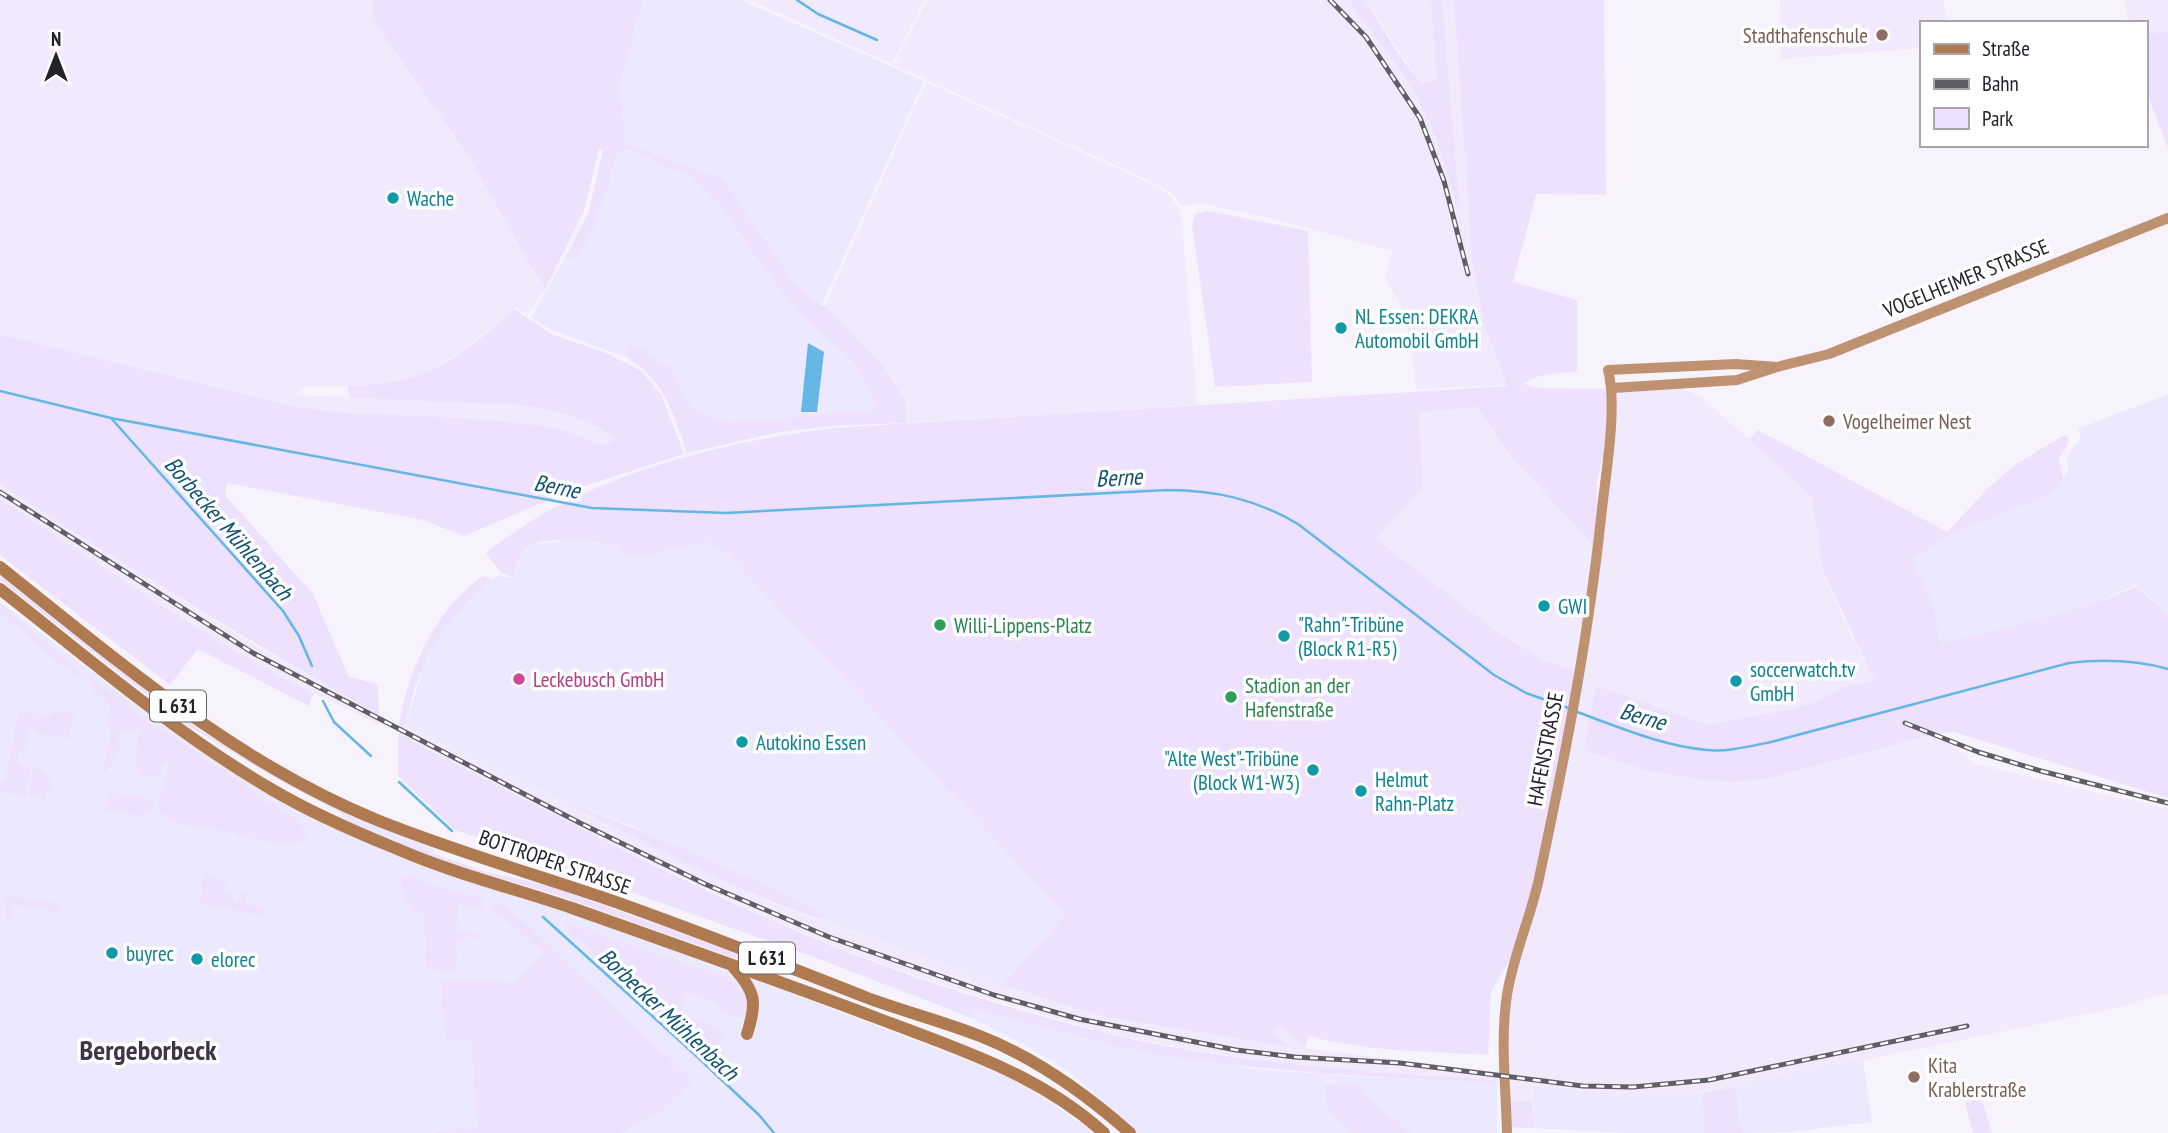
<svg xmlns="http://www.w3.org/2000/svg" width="2168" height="1133" font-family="'PT Sans Narrow',sans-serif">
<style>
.commercial{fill:#ece8fe}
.built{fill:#f1e9fc}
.green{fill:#ede1fe}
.water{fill:#64b7e4}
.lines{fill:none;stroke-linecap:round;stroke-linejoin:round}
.stream{stroke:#64b7e4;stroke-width:2.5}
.secondary{stroke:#be9271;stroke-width:10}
.primary{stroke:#b07a50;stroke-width:12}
.rail-casing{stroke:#615d66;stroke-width:5}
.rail{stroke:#fff;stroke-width:2.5;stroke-dasharray:8;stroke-linecap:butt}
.education-dot{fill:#8d6e63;stroke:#fff;stroke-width:2.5}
.culture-dot{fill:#0f9aa8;stroke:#fff;stroke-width:2.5}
.leisure-dot{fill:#2e9e5b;stroke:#fff;stroke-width:2.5}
.hotel-dot{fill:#d1479c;stroke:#fff;stroke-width:2.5}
.labels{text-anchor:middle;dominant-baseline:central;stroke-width:7;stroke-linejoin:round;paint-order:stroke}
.shield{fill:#fff;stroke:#66646a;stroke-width:2}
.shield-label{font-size:19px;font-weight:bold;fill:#25212a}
.education-label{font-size:21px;fill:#785e54;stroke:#fff;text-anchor:start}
.culture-label{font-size:21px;fill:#0d838f;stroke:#fff;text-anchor:start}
.street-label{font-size:21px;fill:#25212a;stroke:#fff}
.leisure-label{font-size:21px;fill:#27864d;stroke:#fff;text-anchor:start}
.hotel-label{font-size:21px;fill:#b23c85;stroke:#fff;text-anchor:start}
.water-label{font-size:23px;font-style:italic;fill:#0e5170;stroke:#fff}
.district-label{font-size:28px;font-weight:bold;fill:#3e3549;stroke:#fff}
</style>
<rect width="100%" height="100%" fill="#f7f3fd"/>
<g class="commercial">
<polygon points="643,0 741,0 924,81 821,306 794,281 723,179 625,144 620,87"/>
<polygon points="627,150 691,177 721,206 763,268 803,317 851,360 860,373 877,411 727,422 692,408 669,366 629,346 626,357 552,330 531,318 566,256 578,258 600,213 613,172 616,153"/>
<polygon points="2168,394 2168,612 2135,585 2094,604 1941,644 1931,596 1911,557 1949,535 2051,494 2068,471 2067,459 2070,452 2081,439 2078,429"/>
<polygon points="570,539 620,546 626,558 647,556 707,542 724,551 1065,915 1002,985 822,920 826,915 630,825 564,802 406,724 422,672 436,642 465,601 491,579 500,574 504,577 515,578 520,557 532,545"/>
<polygon points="0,602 160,723 313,806 341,818 343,805 436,843 431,856 1013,1078 1096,1133 0,1133"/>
<polygon points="972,1008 1085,1039 1137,1050 1255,1069 1347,1076 1497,1083 1497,1133 1137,1133 1071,1073 1025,1045 969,1017"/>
<polygon points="1863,1060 1872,1122 1789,1132 1742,1133 1735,1087"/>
<polygon points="1532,1086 1627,1097 1673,1097 1702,1093 1703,1133 1628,1133 1535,1128"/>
</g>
<g class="built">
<polygon points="0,0 373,0 372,19 468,155 530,265 546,288 527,315 516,307 462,352 426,373 388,382 347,386 303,386 296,395 518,404 548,408 582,419 615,440 602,446 570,432 539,425 452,417 343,413 291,406 0,334"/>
<polygon points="750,0 924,0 892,64"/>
<polygon points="927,0 1349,0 1411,89 1428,121 1446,166 1459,212 1455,166 1435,79 1428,83 1419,81 1365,0 1454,0 1472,259 1484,323 1508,385 1416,389 1412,353 1402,308 1385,277 1393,251 1266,217 1204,204 1181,206 1174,196 1161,186 894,65"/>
<polygon points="1780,0 1944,0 1946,23 1921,23 1921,48 1781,59"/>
<polygon points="2125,0 2168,0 2168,32 2145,33 2145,23 2129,23"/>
<polygon points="926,82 1158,187 1171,197 1179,209 1182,223 1197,405 906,423 905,400 882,364 825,306"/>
<polygon points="1680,387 1702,398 1812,495 1822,570 1849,631 1877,682 1975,764 2168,809 2168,993 2111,1009 1735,1087 1673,1097 1627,1097 1533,1086 1532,1101 1510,1101 1511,1074 1508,1074 1507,1013 1583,660 1613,388"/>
<polygon points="1478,407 1512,458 1583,534 1596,551 1579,672 1543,660 1499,633 1376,539 1423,488 1419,412"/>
<polygon points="0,484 180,599 258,647 379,715 378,724 313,693 238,653 165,608 0,499"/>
<polygon points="406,724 694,867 771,903 1002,985 1105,1017 1288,1047 1273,1031 1279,1025 1304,1048 1496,1072 1496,1080 1326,1068 1341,1083 1335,1090 1308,1065 1276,1063 1183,1048 1102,1032 928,980 847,951 773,920 599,838 398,734 399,726"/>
</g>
<g class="green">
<path d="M373 0H643L620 87 625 143 723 179 794 281 821 306H825L882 364 905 400 906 423 832 426 780 432 687 453C673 413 665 380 626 357L629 346 647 349 649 356 669 366 692 408 727 422 877 410 860 373 851 360 803 317 763 268 721 206 691 177 628 150 616 153C610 190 596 226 578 259L566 256 589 212 603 150 599 149 584 210 546 288 530 265 468 155 372 19Z"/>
<path d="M1349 0H1365C1373 13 1412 78 1422 82 1428 85 1433 81 1437 78L1431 0H1442L1460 217C1448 173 1436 129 1412 90 1393 59 1369 30 1349 0Z"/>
<path d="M1454 0H1604L1606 195 1536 194 1513 282 1577 300V371L1538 376 1523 384 1540 388 1612 389 1607 442 1597 481 1596 551 1583 534 1512 458 1478 407 1419 412 1423 488 1376 539 1499 633 1543 660 1579 672 1520 942 1491 992 1488 1055C1429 1051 1366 1052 1309 1036L1304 1048 1279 1025 1273 1032 1289 1047 1105 1017 1002 985 1065 915 724 551 706 542 647 556 625 558 620 546C595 542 536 530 520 556 517 562 516 572 515 578L501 573 486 553C506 538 526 523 548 511 637 464 733 441 833 428L1508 386 1484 323 1472 259Z"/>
<polygon points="2168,32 2168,148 2145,88 2145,33"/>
<polygon points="1209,211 1308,231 1312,382 1215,387 1192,224 1195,214"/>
<path d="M514 309 551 334 609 354 641 371 661 394 684 454 575 489 464 536 423 520 227 483 225 495 313 594 349 677 378 684 379 715C250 642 124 565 0 484V334L291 406 343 413 452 417 539 425 570 432 602 446 615 440C569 402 509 404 452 402 418 401 384 399 350 398L347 386C374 384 403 382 429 371 461 358 487 332 514 309Z"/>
<polygon points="1758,430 1947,532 1988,488 2016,464 2066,434 2069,441 2059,459 2063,478 2051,494 1949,535 1912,558 1931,596 1941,644 2094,604 2136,587 2168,613 2168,798 1954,732 1930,735 1769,778 1734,782 1703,780 1649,771 1584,750 1596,686 1708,725 1788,710 1813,703 1842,688 1875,681 1822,569 1812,496 1749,440"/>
<polygon points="0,499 165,608 238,653 313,693 309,706 198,649 170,685 0,555"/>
<polygon points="0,576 197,728 268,771 351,815 349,817 284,783 182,722 0,580"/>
<path d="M485 576 491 579C446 618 417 664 406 724L399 726C407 675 429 624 467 589 473 584 477 578 485 576Z"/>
<path d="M0 603 53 649 112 693 124 699 152 726 183 743 209 763 228 773 251 791 299 821 308 840C286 848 258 840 236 835V833L231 831 229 833 169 822 167 814 160 813 158 809 169 762 162 765 160 778 138 774 136 757 140 730 136 729 135 733 120 731 118 743 120 744 119 752H117L115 759 102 778 111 728 107 727 110 706 107 700 93 691 90 684 60 665 22 631 1 615Z"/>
<polygon points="19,710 51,716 53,712 74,711 69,739 35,732 36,729 30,728 25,750 20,750 18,765 31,768 26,796 0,791 0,781 5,781"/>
<path d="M398 734C545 810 691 889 845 951 926 983 1017 1011 1102 1032 1231 1064 1364 1071 1496 1080L1497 1083C1390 1078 1285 1073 1179 1058 1109 1047 1041 1027 973 1008L969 1017 819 959 455 830 398 776Z"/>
<path d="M34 764H37L36 768C47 773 53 781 52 793L46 792 45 799 29 797Z"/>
<polygon points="109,792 155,800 152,812 143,811 142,817 106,811"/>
<path d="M564 802C654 834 740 872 826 914L822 920C732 890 649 845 564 802Z"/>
<polygon points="398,841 486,872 546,885 764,962 761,968 560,896 455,865 398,844"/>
<polygon points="204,874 226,882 224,892 233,894 232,901 238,902 239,892 247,894 246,904 265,907 263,916 200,904"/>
<polygon points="409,875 444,889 483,899 483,909 458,905 457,931 479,934 475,940 466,934 462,942 456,942 457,973 427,969 424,912 410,912 410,907 404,907 402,879"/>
<path d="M0 884 2 894 61 904 60 913 12 904 11 922 6 920C7 906 0 898 0 884Z"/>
<polygon points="491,902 506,905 693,1081 661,1110 620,1133 437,1133 437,1130 477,1128 472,1040 445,1040 441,979 468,981 468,979 515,983 544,953 511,924 496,914 491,907"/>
<polygon points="564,922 584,928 726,978 732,982 738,993 745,990 748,1001 746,1016 740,1018 718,1009 719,1004 688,992 680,1013 725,1031 714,1053 703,1055 695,1045 703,1035 690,1023 681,1031 568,931"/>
<polygon points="1324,1084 1361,1085 1364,1095 1411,1133 1352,1133 1327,1109"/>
<polygon points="1735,1087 1742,1133 1703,1133 1702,1093"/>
<polygon points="1981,1097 1992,1133 1973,1133 1965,1102"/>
<polygon points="1510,1101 1532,1101 1535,1128 1510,1127"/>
</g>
<polygon class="water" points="808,343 824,352 817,412 801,412"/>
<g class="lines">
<g class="stream">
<polyline points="797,0 818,14 877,40"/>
<path d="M0 391 111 418 592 508 726 513 1167 490C1214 490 1256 499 1298 524L1494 675 1526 693 1571 709"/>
<polyline points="111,418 283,611 299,636 312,666"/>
<polyline points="323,701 334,722 371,756"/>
<path d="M1577 712C1619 727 1662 746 1707 750 1728 752 1750 746 1771 742L2069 663C2103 659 2135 660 2168 669"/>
<polyline points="399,782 452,831"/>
<polyline points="543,917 691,1051 759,1115 774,1133"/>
</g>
<g class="secondary">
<polyline points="1613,388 1737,380 1777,367 1829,354 2168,218"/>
<path d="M1507 1133C1506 1088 1500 1040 1507 995 1513 957 1529 921 1538 883 1564 762 1588 641 1601 518 1605 477 1618 408 1608 370L1736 364 1777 367"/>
</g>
<g class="primary">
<path d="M0 567C118 661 235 762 377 820 454 851 534 874 613 901 698 931 781 964 865 997 902 1011 942 1021 980 1036 1036 1058 1085 1093 1130 1133"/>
<path d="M0 589C88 658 174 732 271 789 310 812 353 831 395 848 452 873 513 888 572 908 674 944 776 980 877 1018 958 1049 1039 1074 1104 1133"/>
<path d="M734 968C756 992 757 1003 747 1034"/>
</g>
<defs>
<g id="rail">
<polyline points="1330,0 1366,37 1420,118 1444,181 1468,274"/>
<polyline points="0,492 253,653 580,823 705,884 829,937 994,995 1079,1019 1236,1050 1295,1057 1400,1063 1583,1086 1633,1087 1709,1080 1967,1026"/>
<polyline points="1905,723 1978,752 2041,771 2168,803"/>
</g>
</defs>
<use href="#rail" class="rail-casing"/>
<use href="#rail" class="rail"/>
</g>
<g class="education-dot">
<circle cx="1882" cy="35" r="7"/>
<circle cx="1829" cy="421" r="7"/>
<circle cx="1914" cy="1077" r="7"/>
</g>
<g class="culture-dot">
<circle cx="393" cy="198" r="7"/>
<circle cx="1341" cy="328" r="7"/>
<circle cx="1544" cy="606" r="7"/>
<circle cx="1284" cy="636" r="7"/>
<circle cx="1736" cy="681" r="7"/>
<circle cx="742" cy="742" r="7"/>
<circle cx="1313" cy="770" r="7"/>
<circle cx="1361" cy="791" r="7"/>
<circle cx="112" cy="953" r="7"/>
<circle cx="197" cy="959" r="7"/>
</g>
<g class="leisure-dot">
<circle cx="940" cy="625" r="7"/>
<circle cx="1231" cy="697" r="7"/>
</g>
<circle class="hotel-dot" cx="519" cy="679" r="7"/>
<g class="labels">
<g class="shield">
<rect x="150" y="690.5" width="56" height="31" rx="5"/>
<rect x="739" y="942.5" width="56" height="31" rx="5"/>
</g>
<g class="shield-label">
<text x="178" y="706">L 631</text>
<text x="767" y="958">L 631</text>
</g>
<g class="education-label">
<text x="1868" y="35" text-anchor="end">Stadthafenschule</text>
<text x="1843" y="421">Vogelheimer Nest</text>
<text x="1928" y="1065">Kita<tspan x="1928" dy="24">Krablerstraße</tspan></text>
</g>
<g class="culture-label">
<text x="407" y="198">Wache</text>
<text x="1355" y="316">NL Essen: DEKRA<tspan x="1355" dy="24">Automobil GmbH</tspan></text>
<text x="1558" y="606">GWI</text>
<text x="1298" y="624">"Rahn"-Tribüne<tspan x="1298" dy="24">(Block R1-R5)</tspan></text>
<text x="1750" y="669">soccerwatch.tv<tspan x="1750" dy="24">GmbH</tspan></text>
<text x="756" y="742">Autokino Essen</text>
<text x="1299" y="758" text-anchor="end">"Alte West"-Tribüne<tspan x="1299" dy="24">(Block W1-W3)</tspan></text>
<text x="1375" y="779">Helmut<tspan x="1375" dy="24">Rahn-Platz</tspan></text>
<text x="126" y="953">buyrec</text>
<text x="211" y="959">elorec</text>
</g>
<g class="street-label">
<text transform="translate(1966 278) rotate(-22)">VOGELHEIMER STRASSE</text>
<text transform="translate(1545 749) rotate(-79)">HAFENSTRASSE</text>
<text transform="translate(555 862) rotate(19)">BOTTROPER STRASSE</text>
</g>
<g class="leisure-label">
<text x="954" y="625">Willi-Lippens-Platz</text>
<text x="1245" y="685">Stadion an der<tspan x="1245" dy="24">Hafenstraße</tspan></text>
</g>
<g class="hotel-label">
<text x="533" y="679">Leckebusch GmbH</text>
</g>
<g class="water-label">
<text transform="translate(1119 477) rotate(-3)">Berne</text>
<text transform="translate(557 486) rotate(11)">Berne</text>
<text transform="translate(229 528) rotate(49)">Borbecker Mühlenbach</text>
<text transform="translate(1643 716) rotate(16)">Berne</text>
<text transform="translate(669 1014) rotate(43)">Borbecker Mühlenbach</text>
</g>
<g class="district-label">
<text x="148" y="1049">Bergeborbeck</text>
</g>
</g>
<rect x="1920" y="21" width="228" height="126" fill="#ffffff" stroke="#a8a6aa" stroke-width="2"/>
<rect x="1934" y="44" width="35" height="10" fill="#b07a50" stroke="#a8a6aa" stroke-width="2"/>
<text x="1982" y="56" font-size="21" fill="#25212a">Straße</text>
<rect x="1934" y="79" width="35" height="10" fill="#615d66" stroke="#a8a6aa" stroke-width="2"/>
<text x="1982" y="91" font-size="21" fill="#25212a">Bahn</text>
<rect x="1934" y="108" width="35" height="21" fill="#ede1fe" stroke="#a8a6aa" stroke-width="2"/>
<text x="1982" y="126" font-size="21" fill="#25212a">Park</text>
<g transform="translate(56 56)" stroke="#ffffff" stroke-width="5" paint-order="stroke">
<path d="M0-5L12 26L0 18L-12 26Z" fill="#25212a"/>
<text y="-10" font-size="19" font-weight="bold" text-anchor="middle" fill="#25212a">N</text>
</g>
</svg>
